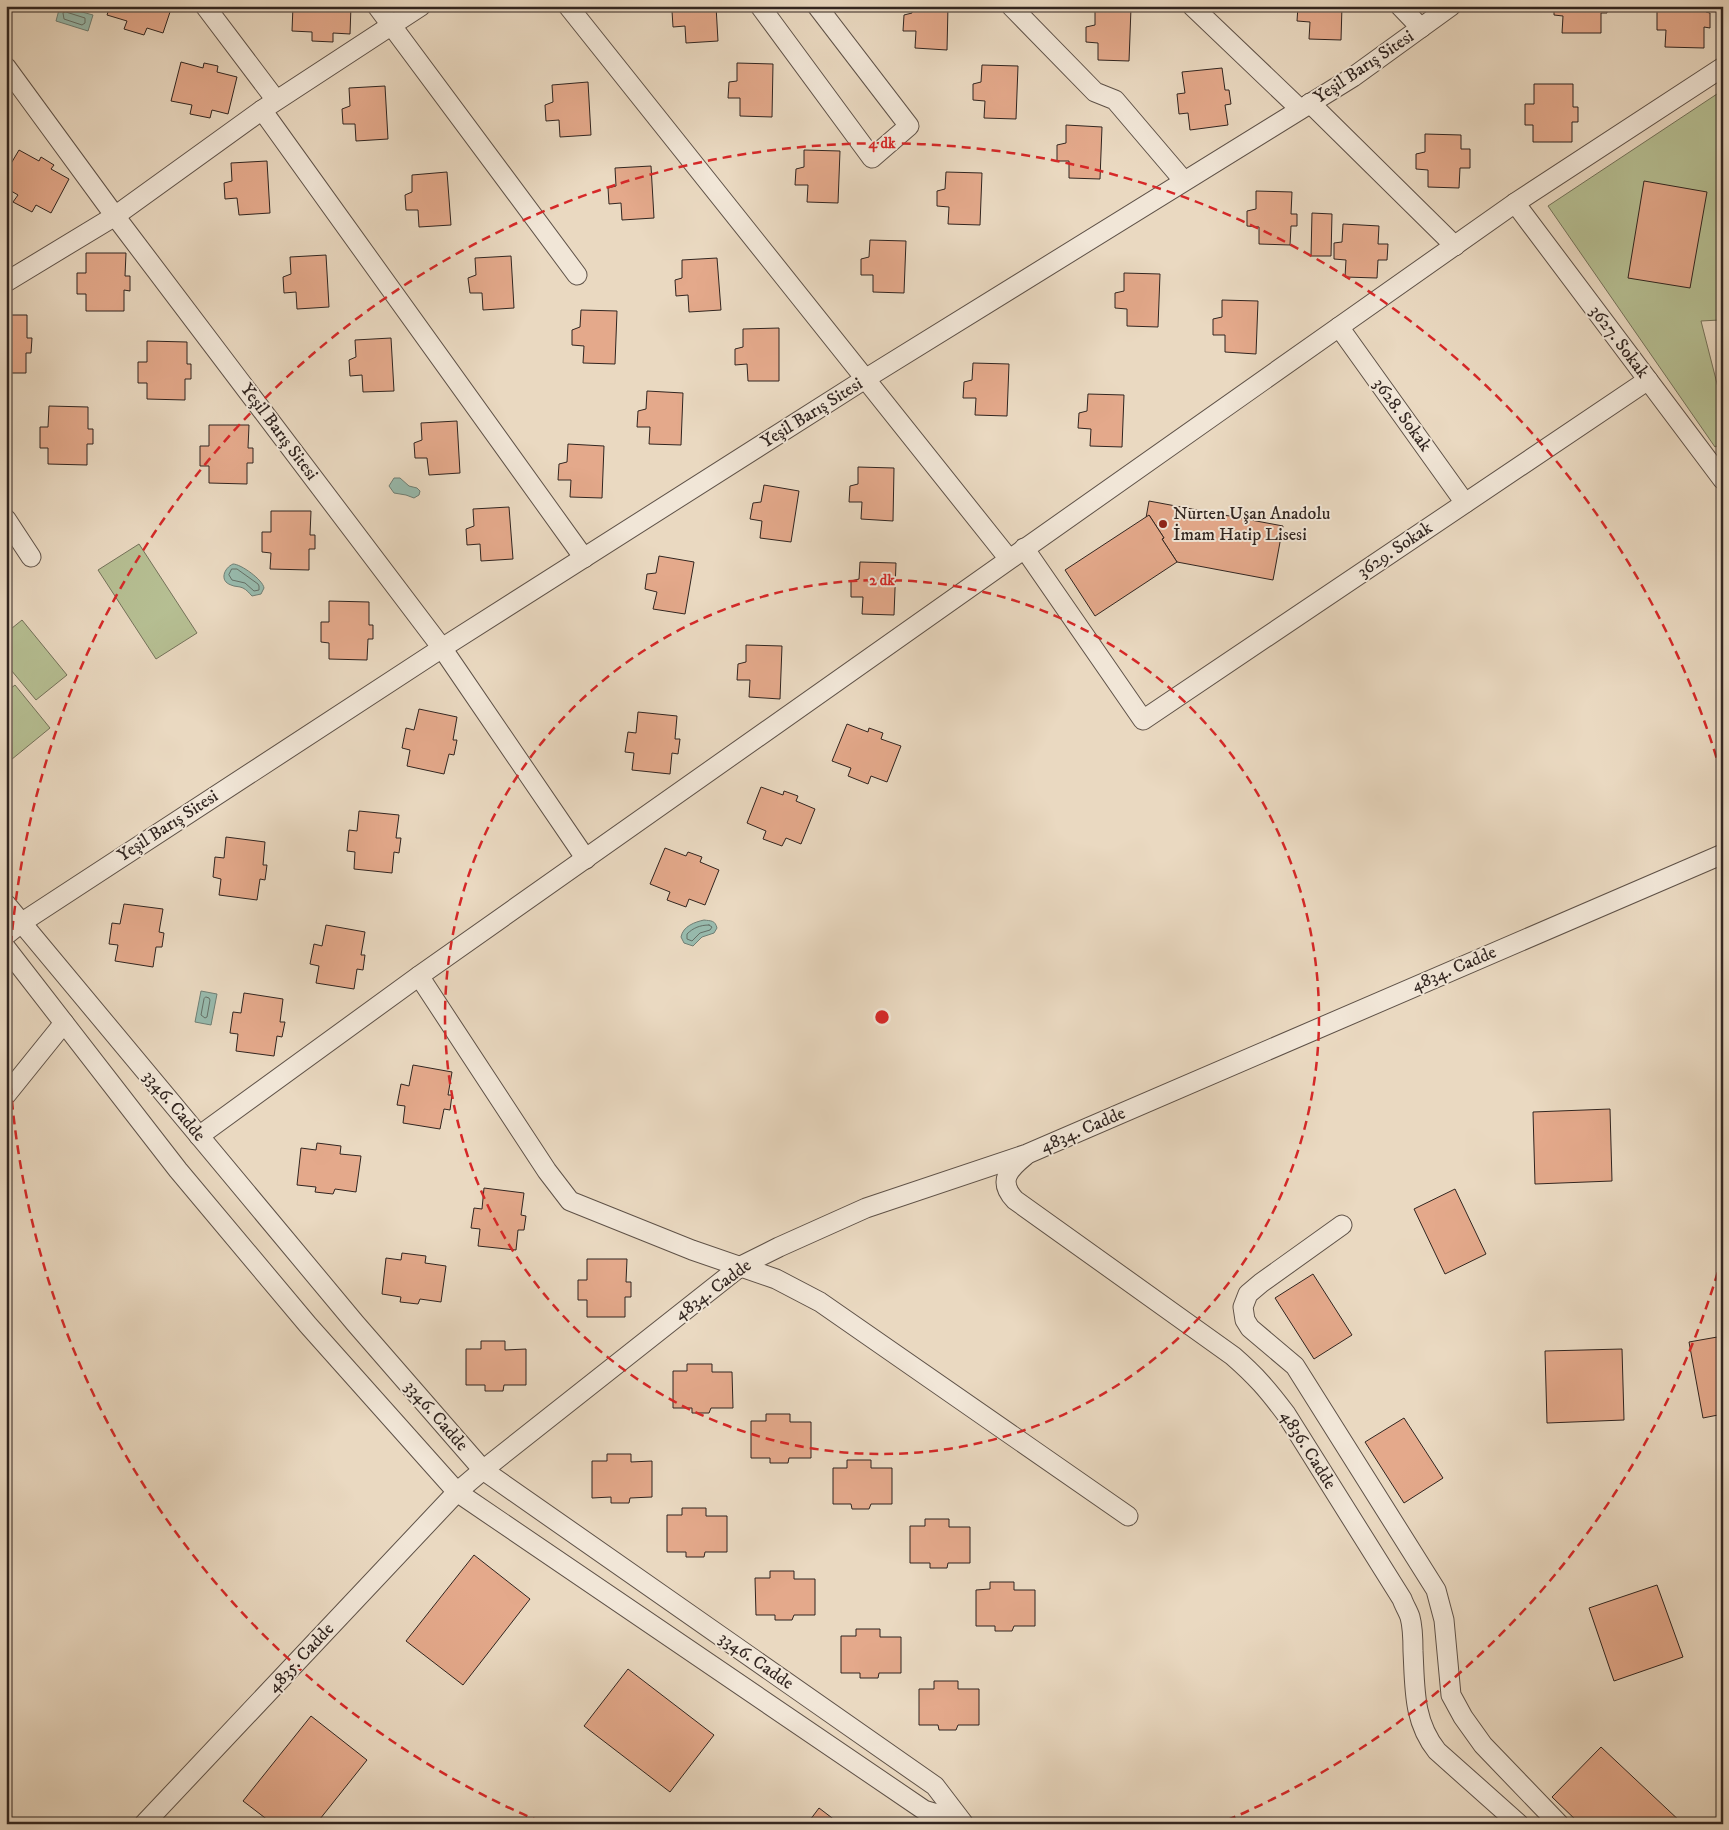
<svg xmlns="http://www.w3.org/2000/svg" width="1729" height="1830" font-family="'IM FELL DW Pica',serif">
<style>
.green{fill:#b6bf93;stroke:#74725a}
.water{fill:#98bbae;stroke:#6f7f75}
.lines{fill:none;stroke-linecap:round;stroke-linejoin:round}
.shore{stroke:#647067;stroke-width:1}
.building{fill:#e4a98b;stroke:#312520}
.minor-casing{stroke:#5f5248;stroke-width:21}
.minor{stroke:#f1e6d7;stroke-width:19}
.ring{fill:none;stroke:#d62828;stroke-width:2.5;stroke-dasharray:9 6}
.poi-dot{fill:#8f2418;stroke:#f1e6d7;stroke-width:2}
.labels{text-anchor:middle;dominant-baseline:central;stroke-width:4;stroke-linejoin:round;paint-order:stroke}
.street-label{font-size:18px;fill:#312520;stroke:#f1e6d7}
.poi-label{font-size:18px;fill:#312520;stroke:#f1e6d7;text-anchor:start}
.centre{fill:#d62828;stroke:#f1e6d7;stroke-width:2.5}
.ring-label{font-size:15px;text-anchor:middle;font-weight:bold;fill:#d62828;stroke:#f1e6d7;stroke-width:4;stroke-linejoin:round;paint-order:stroke}
</style>
<rect width="100%" height="100%" fill="#ead9c1"/>
<filter id="stains"><feTurbulence type="fractalNoise" baseFrequency=".004" numOctaves="4"/><feColorMatrix values="0 0 0 0 .2 0 0 0 0 .09 0 0 0 0 .02 0 0 0 .5 -.17"/></filter>
<radialGradient id="worn" r=".72"><stop offset=".6" stop-color="#630" stop-opacity="0"/><stop offset="1" stop-color="#630" stop-opacity=".3"/></radialGradient>
<g class="green">
<polygon points="1723,90 1723,306 1719,309 1719,320 1701,321 1723,407 1723,443 1715,447 1548,206"/>
<polygon points="139,544 197,633 156,659 98,570"/>
<polygon points="22,620 67,675 36,700 6,664 6,633"/>
<polygon points="15,685 50,728 6,764 6,692"/>
</g>
<g class="water">
<polygon points="60,6 93,15 88,31 56,21"/>
<polygon points="394,478 400,478 409,486 417,488 420,491 419,495 414,498 406,495 394,493 389,486"/>
<path d="M233 564C241 564 263 580 264 588L261 594 252 596C249 593 247 590 243 588 239 586 235 587 231 585 219 581 224 568 233 564Z"/>
<path d="M704 920C711 921 715 920 717 928L714 933 702 937 693 946 684 943 681 937C683 926 695 922 704 920Z"/>
<polygon points="201,991 217,994 211,1025 195,1022"/>
</g>
<g class="lines">
<g class="shore">
<polygon points="66,12 85,18 85,23 82,25 64,19 63,13"/>
<polygon points="232,569 237,569 258,584 259,586 259,590 254,591 245,583 232,580 229,575"/>
<path d="M709 925 712 927 710 930 700 933 692 941 687 939V934C693 928 700 925 709 925Z"/>
<polygon points="206,997 209,998 210,1000 207,1017 205,1018 201,1015 204,999"/>
</g>
</g>
<g class="building">
<polygon points="110,6 172,6 163,33 147,28 144,35 124,29 127,21 107,15"/>
<polygon points="293,6 351,6 350,34 333,33 333,42 312,41 312,32 292,31"/>
<polygon points="680,6 716,6 718,41 686,43 685,26 673,27 672,11 680,8"/>
<polygon points="912,6 948,6 947,50 915,48 916,31 903,31 904,15 912,13"/>
<polygon points="1298,6 1342,6 1341,40 1309,39 1310,22 1297,21"/>
<polygon points="1554,6 1607,6 1607,13 1601,13 1601,33 1562,33 1563,16 1554,15"/>
<polygon points="1666,6 1706,6 1706,12 1710,13 1710,28 1704,27 1704,48 1665,47 1666,30 1657,30 1657,9 1666,9"/>
<polygon points="1095,7 1131,8 1129,61 1098,60 1098,43 1086,42 1086,27 1095,25"/>
<polygon points="181,62 203,68 204,63 218,66 217,72 237,77 228,114 212,110 210,118 190,114 192,105 171,101"/>
<polygon points="737,63 773,64 772,117 740,116 740,98 728,98 729,82 737,81"/>
<polygon points="982,65 1018,66 1016,119 984,118 985,101 973,100 973,84 981,82"/>
<polygon points="1222,68 1225,90 1229,90 1231,104 1225,105 1228,125 1190,130 1188,113 1179,114 1177,94 1185,93 1182,72"/>
<polygon points="588,82 591,135 560,137 559,120 546,121 545,105 553,102 552,85"/>
<polygon points="1534,84 1573,84 1573,107 1578,107 1578,122 1572,122 1572,142 1533,142 1533,125 1525,125 1525,104 1534,104"/>
<polygon points="385,86 388,139 356,141 355,124 343,124 342,109 350,106 349,88"/>
<polygon points="1066,125 1102,127 1100,179 1069,178 1069,161 1057,161 1057,145 1066,143"/>
<polygon points="1425,134 1461,135 1461,149 1470,149 1470,168 1460,168 1459,188 1428,187 1428,170 1416,169 1416,154 1425,152"/>
<polygon points="19,150 39,161 41,157 54,165 51,169 69,179 51,213 36,205 32,212 13,202 18,195 6,188 6,172"/>
<polygon points="804,150 840,151 838,203 807,202 808,185 795,185 796,169 804,167"/>
<polygon points="267,161 270,213 239,215 237,198 225,199 224,183 232,181 231,163"/>
<polygon points="651,166 654,218 622,220 621,203 609,204 608,188 616,186 615,168"/>
<polygon points="447,172 451,225 419,227 418,210 406,210 405,195 412,192 412,175"/>
<polygon points="946,172 982,173 980,225 948,224 949,207 937,206 937,191 945,189"/>
<polygon points="1644,181 1707,192 1690,288 1628,278"/>
<polygon points="1256,191 1292,192 1291,214 1297,214 1297,226 1291,226 1290,245 1259,244 1259,227 1247,226 1247,211 1256,209"/>
<polygon points="1312,213 1332,214 1331,256 1311,256"/>
<polygon points="1343,224 1379,226 1378,244 1388,244 1387,260 1378,260 1377,278 1345,277 1346,260 1334,259 1334,243 1342,242"/>
<polygon points="870,240 906,241 904,293 873,292 873,275 861,275 861,259 869,257"/>
<polygon points="86,253 126,253 125,276 130,276 130,291 124,290 124,311 86,311 86,294 77,294 77,273 86,273"/>
<polygon points="326,255 329,307 297,309 296,292 284,293 283,277 291,274 290,257"/>
<polygon points="511,256 514,308 483,310 482,293 470,293 468,278 476,275 475,258"/>
<polygon points="717,258 721,310 689,312 688,295 676,296 675,280 682,278 682,260"/>
<polygon points="1124,273 1160,274 1158,327 1127,326 1127,309 1115,308 1115,293 1124,291"/>
<polygon points="1222,300 1258,301 1256,354 1225,352 1225,335 1213,335 1213,319 1222,317"/>
<polygon points="581,310 617,311 615,364 583,363 584,346 572,345 572,330 580,327"/>
<polygon points="6,315 27,315 27,338 32,338 31,353 26,353 26,373 6,373"/>
<polygon points="779,328 779,381 748,381 747,364 735,365 735,349 743,347 743,329"/>
<polygon points="391,338 394,391 363,392 362,375 350,376 349,360 356,357 355,340"/>
<polygon points="147,341 187,342 187,364 191,364 191,379 185,379 185,400 147,399 147,383 138,383 138,362 147,362"/>
<polygon points="973,363 1009,364 1007,416 975,415 976,398 963,398 964,382 972,380"/>
<polygon points="647,391 683,393 681,445 649,444 650,427 637,427 638,411 646,409"/>
<polygon points="1088,394 1124,395 1122,447 1090,446 1091,429 1078,428 1079,413 1087,411"/>
<polygon points="49,406 88,407 88,429 93,429 93,444 87,444 87,465 48,464 48,448 40,448 40,427 48,427"/>
<polygon points="457,421 460,473 429,475 427,458 415,458 414,443 422,440 421,423"/>
<polygon points="209,425 249,425 248,448 253,448 253,463 247,463 247,484 209,483 209,466 200,466 200,446 209,446"/>
<polygon points="568,444 604,446 602,498 570,497 571,480 558,480 559,464 567,462"/>
<polygon points="858,467 894,468 893,521 861,519 862,502 849,502 850,486 858,484"/>
<polygon points="764,485 799,491 791,542 760,538 762,521 750,519 753,503 761,502"/>
<polygon points="1149,501 1283,526 1273,580 1177,562 1162,539 1164,538 1149,515 1146,518"/>
<polygon points="509,507 513,559 481,561 480,544 467,545 466,529 474,526 473,509"/>
<polygon points="271,511 311,511 310,535 315,535 315,549 309,549 309,570 270,569 271,553 262,552 262,532 271,532"/>
<polygon points="1149,515 1164,538 1162,539 1177,562 1095,616 1065,570"/>
<polygon points="659,556 694,562 685,614 653,609 657,592 645,589 647,574 656,573"/>
<polygon points="860,562 896,563 894,615 862,614 863,597 851,597 851,581 859,579"/>
<polygon points="329,601 369,602 369,625 373,625 373,639 368,639 367,660 329,659 329,643 321,642 321,622 329,622"/>
<polygon points="746,645 782,646 780,699 749,697 750,680 737,680 738,664 746,662"/>
<polygon points="419,709 457,717 453,740 457,740 454,755 449,754 444,774 407,766 410,750 402,748 406,728 414,730"/>
<polygon points="638,712 677,716 675,739 680,739 678,754 672,753 670,774 632,770 634,753 625,752 628,732 636,733"/>
<polygon points="847,724 868,732 869,728 883,733 881,739 901,746 887,782 871,776 868,784 848,776 851,768 832,761"/>
<polygon points="761,787 783,795 784,791 798,796 796,801 815,809 801,844 786,838 782,846 763,839 766,831 747,823"/>
<polygon points="359,811 399,815 396,838 401,838 399,853 394,852 392,873 354,869 355,852 347,851 349,830 357,831"/>
<polygon points="226,837 265,842 263,865 267,865 265,880 260,879 257,900 219,895 221,879 213,877 215,857 224,858"/>
<polygon points="665,848 686,856 688,852 702,857 700,862 719,870 705,905 689,899 686,907 667,900 670,892 650,884"/>
<polygon points="124,904 163,909 159,932 164,933 162,947 156,947 153,967 115,961 118,945 109,944 112,923 120,924"/>
<polygon points="326,925 365,932 361,955 365,955 363,970 357,969 354,989 316,983 319,966 310,964 314,944 322,946"/>
<polygon points="244,993 283,999 280,1022 285,1022 282,1037 277,1036 274,1056 236,1051 238,1034 230,1033 233,1012 241,1013"/>
<polygon points="413,1065 452,1072 448,1095 452,1095 450,1110 444,1109 440,1129 403,1123 405,1106 397,1105 401,1084 409,1086"/>
<polygon points="1610,1109 1612,1181 1535,1184 1533,1112"/>
<polygon points="317,1143 341,1146 340,1154 361,1156 356,1192 335,1189 333,1194 315,1192 316,1187 297,1185 301,1148 316,1150"/>
<polygon points="484,1188 524,1193 521,1215 526,1216 524,1230 518,1230 516,1250 478,1246 480,1229 471,1228 474,1208 482,1209"/>
<polygon points="1455,1189 1486,1254 1445,1274 1414,1209"/>
<polygon points="402,1253 426,1256 425,1263 446,1266 441,1302 420,1299 418,1304 400,1302 401,1297 382,1294 386,1258 401,1260"/>
<polygon points="587,1259 627,1259 626,1282 631,1282 631,1297 625,1297 625,1317 587,1317 587,1300 578,1300 578,1280 587,1280"/>
<polygon points="1313,1274 1352,1335 1314,1359 1275,1298"/>
<polygon points="1723,1336 1723,1414 1703,1418 1689,1342"/>
<polygon points="481,1341 505,1341 505,1350 526,1349 526,1385 504,1385 503,1391 485,1391 485,1385 466,1385 466,1349 481,1349"/>
<polygon points="1622,1349 1624,1420 1547,1423 1545,1351"/>
<polygon points="687,1364 712,1364 712,1372 732,1372 733,1408 711,1408 709,1413 692,1413 692,1408 673,1408 673,1371 687,1371"/>
<polygon points="766,1414 790,1414 790,1422 811,1422 811,1458 789,1458 788,1463 770,1463 770,1458 751,1458 751,1421 766,1421"/>
<polygon points="1404,1418 1443,1478 1404,1503 1365,1442"/>
<polygon points="607,1454 631,1454 631,1462 652,1461 652,1497 630,1498 629,1503 611,1503 611,1497 592,1498 592,1461 607,1461"/>
<polygon points="847,1460 871,1460 871,1468 892,1468 892,1504 871,1504 869,1509 852,1509 851,1504 833,1504 833,1468 847,1468"/>
<polygon points="682,1508 706,1508 706,1516 727,1516 727,1552 705,1552 704,1557 686,1557 686,1552 667,1552 667,1515 682,1515"/>
<polygon points="925,1519 949,1519 949,1527 970,1527 970,1563 948,1563 947,1568 930,1568 930,1563 910,1563 910,1526 925,1526"/>
<polygon points="474,1555 530,1599 463,1685 406,1641"/>
<polygon points="770,1571 794,1571 794,1579 815,1579 815,1615 794,1615 792,1620 775,1620 775,1615 756,1615 755,1578 770,1578"/>
<polygon points="990,1582 1014,1582 1014,1590 1035,1590 1035,1626 1014,1626 1012,1631 995,1631 995,1626 976,1626 976,1590 990,1589"/>
<polygon points="1657,1585 1683,1657 1614,1681 1589,1608"/>
<polygon points="856,1629 880,1629 880,1637 901,1637 901,1673 879,1673 878,1678 860,1678 860,1673 841,1673 841,1636 856,1636"/>
<polygon points="628,1669 714,1735 670,1792 584,1726"/>
<polygon points="934,1681 958,1681 958,1689 979,1689 979,1725 958,1725 956,1730 939,1730 938,1725 919,1725 919,1689 934,1689"/>
<polygon points="311,1716 367,1760 316,1824 273,1824 243,1801"/>
<polygon points="1601,1747 1683,1824 1580,1824 1552,1797"/>
<polygon points="819,1808 840,1824 807,1824"/>
</g>
<g class="lines">
<defs>
<g id="minor">
<polyline points="205,6 276,100"/>
<polyline points="377,6 577,275"/>
<polyline points="568,6 1009,559"/>
<polyline points="760,6 872,158 909,126 817,6"/>
<polyline points="1011,6 1095,92 1115,100 1184,181"/>
<polyline points="1192,6 1300,109"/>
<polyline points="1400,6 1421,28"/>
<polyline points="6,67 115,216 442,648 586,859"/>
<polyline points="1310,103 1455,246"/>
<polyline points="262,110 584,558"/>
<polyline points="1515,203 1723,480"/>
<polyline points="6,282 115,216 262,110 421,6"/>
<polyline points="1339,327 1465,503"/>
<polyline points="6,519 31,557"/>
<polyline points="1024,548 1143,720 1648,380"/>
<polyline points="6,904 355,1323 483,1470 935,1786 964,1824"/>
<polyline points="6,935 21,923 442,648 865,379 1353,77 1451,6"/>
<polyline points="6,948 178,1170 308,1325 457,1492 924,1810 961,1821"/>
<polyline points="419,976 547,1171 570,1201 692,1250 776,1279 820,1302 1128,1516"/>
<polyline points="6,1095 64,1023"/>
<polyline points="199,1136 419,976 1339,327 1515,203 1723,67"/>
<path d="M1025 1156C1009 1169 997 1181 1015 1200L1233 1356C1256 1376 1268 1390 1286 1414L1402 1599C1404 1605 1408 1611 1410 1617 1413 1628 1413 1639 1413 1651 1415 1688 1413 1721 1437 1751L1519 1824"/>
<polyline points="1342,1225 1261,1283 1248,1294 1243,1307 1245,1320 1250,1328 1295,1366 1436,1590 1444,1620 1451,1695 1463,1717 1483,1745 1559,1824"/>
<polyline points="144,1824 457,1492 483,1470 741,1266 779,1247 866,1208 1027,1154 1723,854"/>
</g>
</defs>
<use href="#minor" class="minor-casing"/>
<use href="#minor" class="minor"/>
</g>
<g class="ring">
<circle cx="882" cy="1017" r="437"/>
<path d="M1722 1258A874 874 0 0 1 1223 1822M541 1822A874 874 0 1 1 1722 776"/>
</g>
<circle class="poi-dot" cx="1163" cy="524" r="5"/>
<g class="labels">
<g class="street-label">
<text transform="translate(1364 67) rotate(-34)">Yeşil Barış Sitesi</text>
<text transform="translate(1619 342) rotate(53)">3627. Sokak</text>
<text transform="translate(812 413) rotate(-32)">Yeşil Barış Sitesi</text>
<text transform="translate(1402 415) rotate(54)">3628. Sokak</text>
<text transform="translate(279 432) rotate(53)">Yeşil Barış Sitesi</text>
<text transform="translate(1395 550) rotate(-34)">3629. Sokak</text>
<text transform="translate(168 826) rotate(-33)">Yeşil Barış Sitesi</text>
<text transform="translate(1454 969) rotate(-23)">4834. Cadde</text>
<text transform="translate(174 1106) rotate(50)">3346. Cadde</text>
<text transform="translate(1083 1130) rotate(-23)">4834. Cadde</text>
<text transform="translate(713 1290) rotate(-36)">4834. Cadde</text>
<text transform="translate(436 1416) rotate(49)">3346. Cadde</text>
<text transform="translate(1308 1450) rotate(58)">4836. Cadde</text>
<text transform="translate(301 1658) rotate(-47)">4835. Cadde</text>
<text transform="translate(756 1661) rotate(35)">3346. Cadde</text>
</g>
<g class="poi-label">
<text x="1173" y="514">Nurten Uşan Anadolu<tspan x="1173" dy="21">İmam Hatip Lisesi</tspan></text>
</g>
</g>
<circle cx="882" cy="1017" r="8" class="centre"/>
<g class="ring-label">
<text x="882" y="148">4 dk</text>
<text x="882" y="585">2 dk</text>
</g>
<rect width="1729" height="1830" fill="none" stroke="#ead9c1" stroke-width="25"/>
<rect x="8" y="8" width="1714" height="1815" fill="none" stroke="#312520" stroke-width="2.5"/>
<rect x="12" y="12" width="1704" height="1805" fill="none" stroke="#312520"/>
<rect width="100%" height="100%" filter="url(#stains)"/>
<rect width="100%" height="100%" fill="url(#worn)"/>
</svg>
